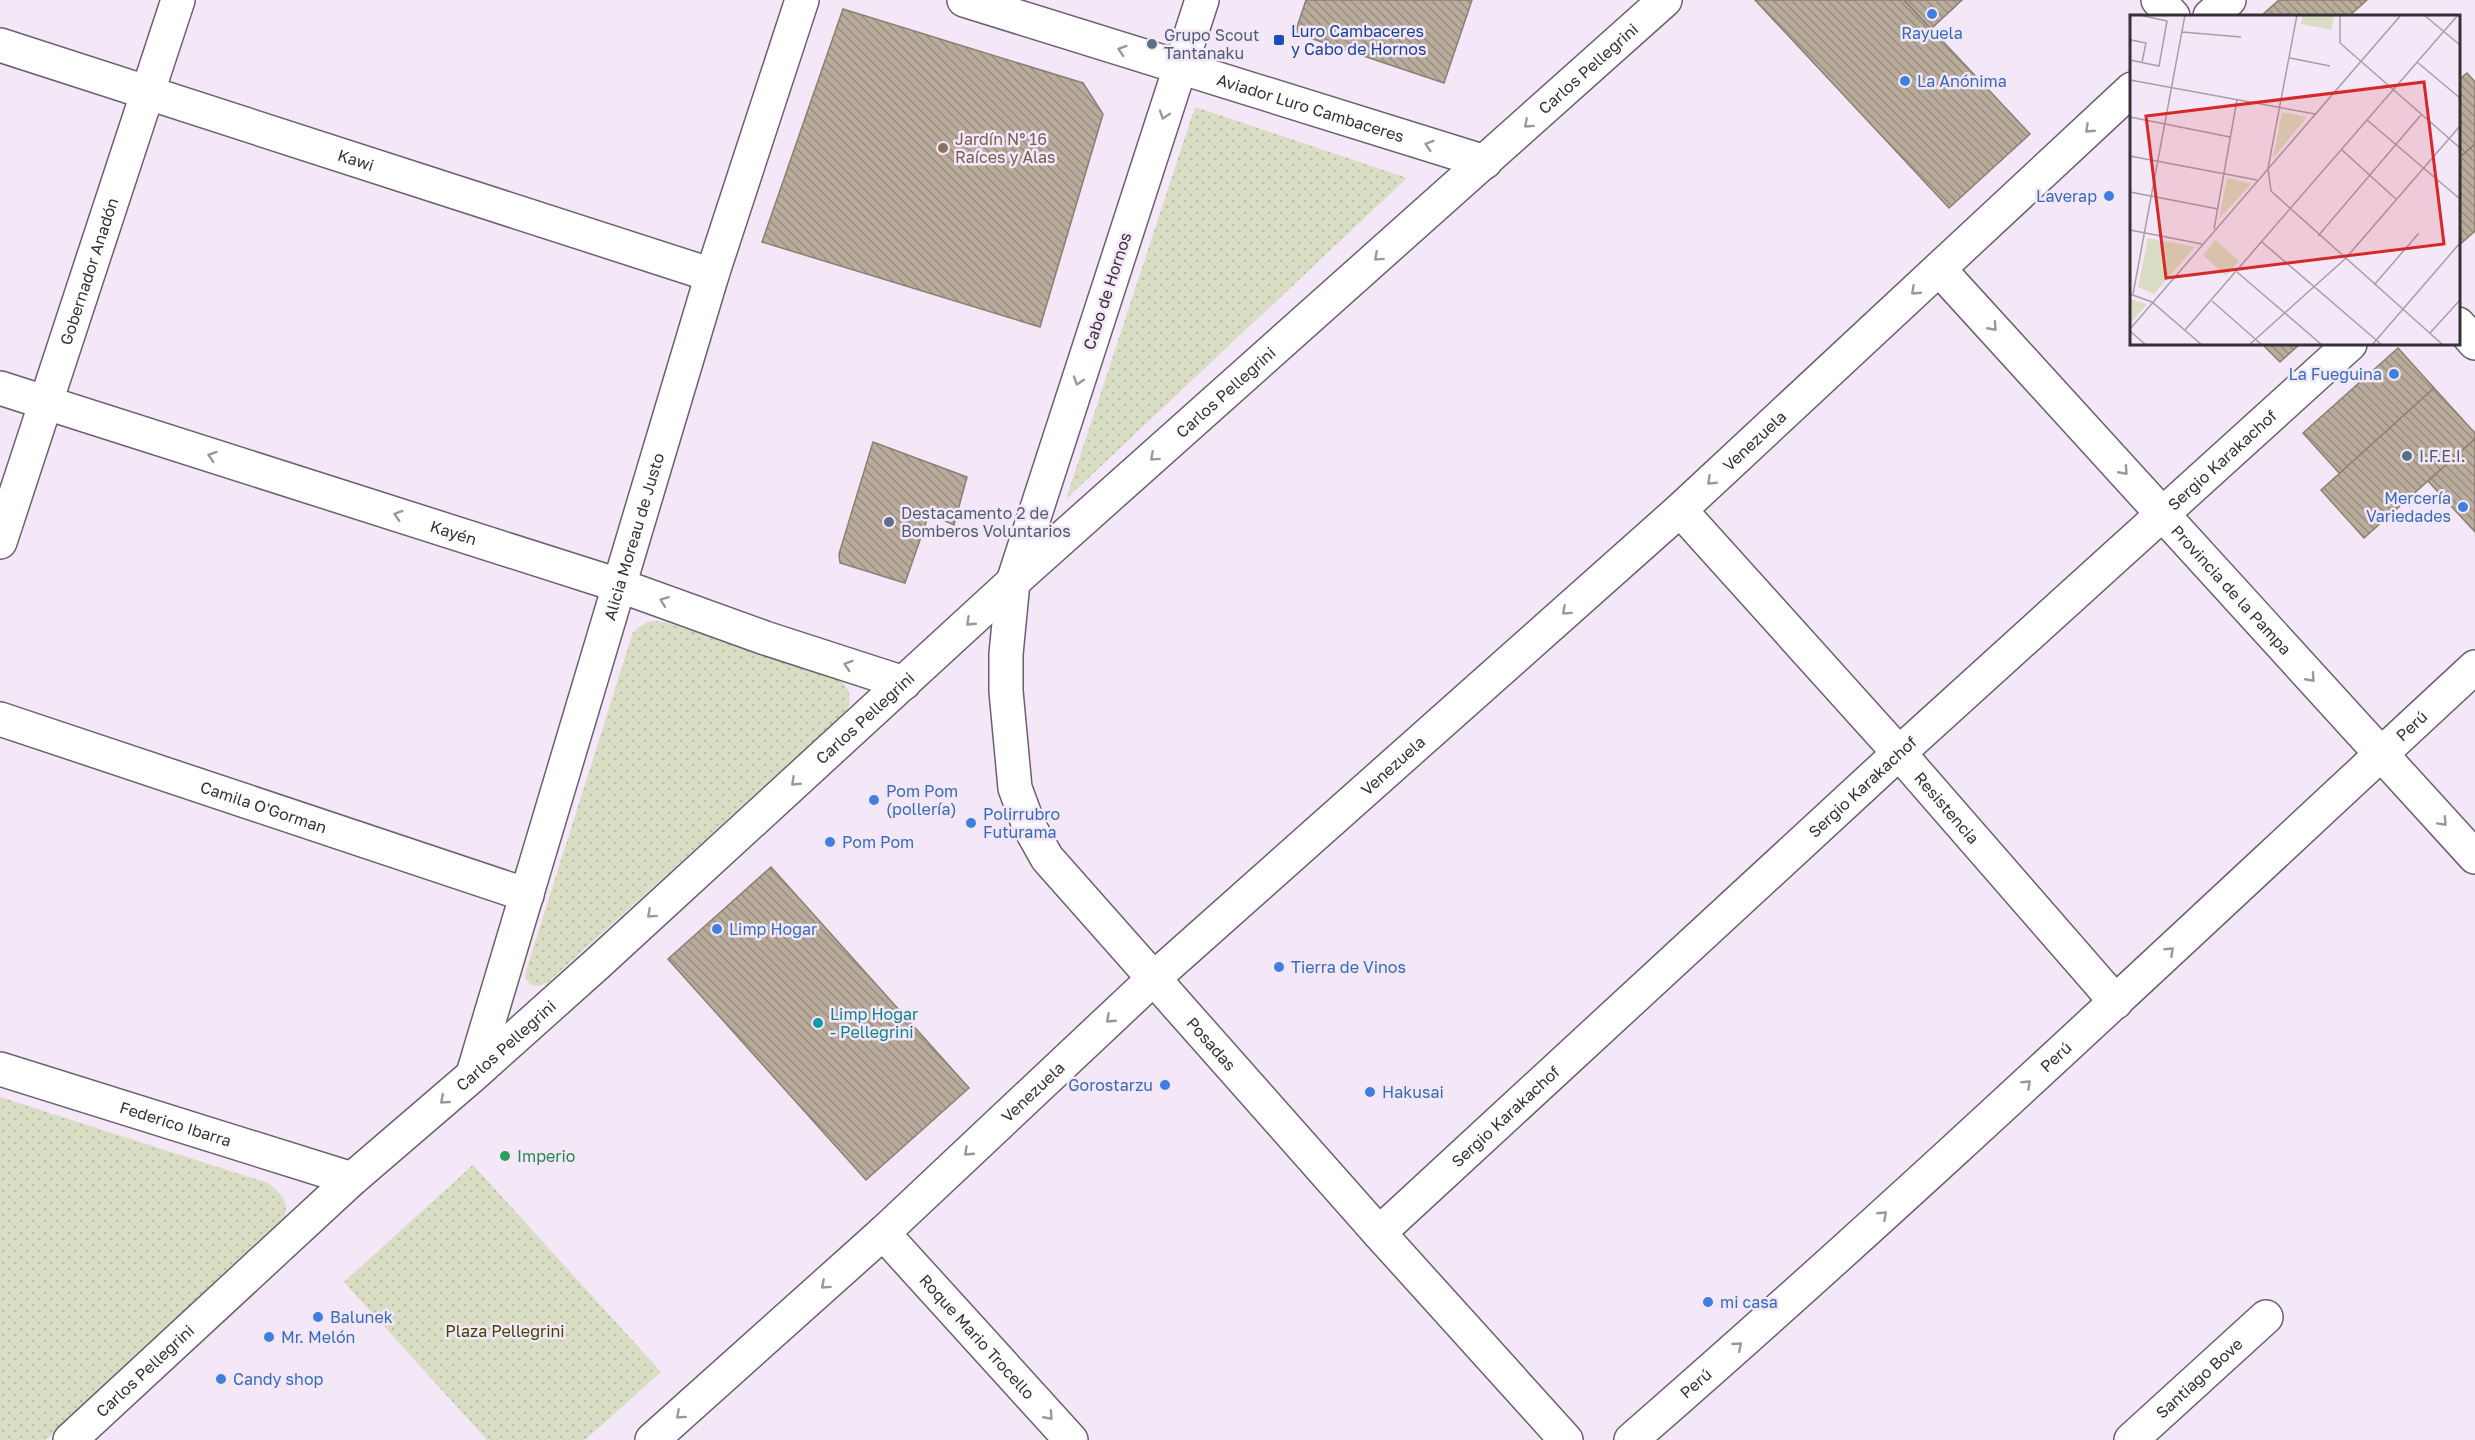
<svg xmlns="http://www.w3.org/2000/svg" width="2475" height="1440" font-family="'Golos Text',sans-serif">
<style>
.park{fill:url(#park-dots)}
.building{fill:url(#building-back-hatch);stroke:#8c7f72;stroke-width:1.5}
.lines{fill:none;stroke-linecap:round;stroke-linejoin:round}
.minor-casing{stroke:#6b606e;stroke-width:36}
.minor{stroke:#fff;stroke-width:33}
.oneway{stroke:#9a989b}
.shop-dot{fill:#3f7fe0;stroke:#f4e7f7;stroke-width:2}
.transit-dot{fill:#1a4fb4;stroke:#f4e7f7;stroke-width:2}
.service-dot{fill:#5c6f8a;stroke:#f4e7f7;stroke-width:2}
.education-dot{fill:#8d6e63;stroke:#f4e7f7;stroke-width:2}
.culture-dot{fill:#0f9aa8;stroke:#f4e7f7;stroke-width:2}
.leisure-dot{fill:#2e9e5b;stroke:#f4e7f7;stroke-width:2}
.labels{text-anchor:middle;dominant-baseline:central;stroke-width:5;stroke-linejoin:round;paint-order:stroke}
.transit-label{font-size:16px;fill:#164399;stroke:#f4e7f7;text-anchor:start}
.shop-label{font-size:16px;fill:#366cbe;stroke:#f4e7f7;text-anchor:start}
.service-label{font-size:16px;fill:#4e5e75;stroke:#f4e7f7;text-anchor:start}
.street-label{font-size:16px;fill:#353137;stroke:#f4e7f7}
.education-label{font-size:16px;fill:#785e54;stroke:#f4e7f7;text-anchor:start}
.culture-label{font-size:16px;fill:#0d838f;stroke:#f4e7f7;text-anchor:start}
.leisure-label{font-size:16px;fill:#27864d;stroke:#f4e7f7;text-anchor:start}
.park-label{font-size:16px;fill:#404403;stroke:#f4e7f7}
.inset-road{fill:none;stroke:#a89eaa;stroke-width:1.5}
.view{fill:#d62828;fill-opacity:0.15;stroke:#d62828;stroke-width:3}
.inset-edge{fill:none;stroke:#353137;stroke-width:3}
</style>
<defs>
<pattern id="park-dots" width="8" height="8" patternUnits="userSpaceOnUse" patternTransform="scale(1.5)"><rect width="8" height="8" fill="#d9ddc3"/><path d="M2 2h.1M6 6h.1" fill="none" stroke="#bbbea8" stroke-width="1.8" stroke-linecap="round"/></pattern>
<pattern id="building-back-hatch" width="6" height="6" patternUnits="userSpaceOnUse" patternTransform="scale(1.5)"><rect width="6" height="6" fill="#b9ac9d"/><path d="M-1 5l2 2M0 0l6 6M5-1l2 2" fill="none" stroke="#978d81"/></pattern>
</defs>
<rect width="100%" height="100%" fill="#f4e7f7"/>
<g class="park">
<polygon points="1195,107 1407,178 1066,499"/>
<path d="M655 621 665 622 836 678C850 687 853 697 846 712L548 982 540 986 531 985 525 978 527 968 633 632 647 622Z"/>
<path d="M0 1097 268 1183C287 1198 289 1204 282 1228L46 1440H0Z"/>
<polygon points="473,1165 661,1372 585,1440 487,1440 344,1282"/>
</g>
<g class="building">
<polygon points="1306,0 1472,0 1444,83 1295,33"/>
<polygon points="1755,0 1904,0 2030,134 1949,208"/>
<polygon points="1904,0 1962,0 1931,29"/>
<polygon points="2279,0 2367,0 2349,16 2261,16"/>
<polygon points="843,9 1083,83 1103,114 1040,327 762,242"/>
<polygon points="2467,73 2475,82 2475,144 2458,159 2458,80"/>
<polygon points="2475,144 2475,231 2458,246 2458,159"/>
<polygon points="2262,344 2300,344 2280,362"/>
<polygon points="2398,348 2434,388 2340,474 2303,433"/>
<polygon points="2434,388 2475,433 2475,439 2364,538 2321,490"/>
<polygon points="2475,439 2475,532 2428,481"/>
<polygon points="873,442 967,477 954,525 929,514 905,583 840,563 839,554"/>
<polygon points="771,867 969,1088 866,1180 668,959"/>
</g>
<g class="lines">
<defs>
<g id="minor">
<path id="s1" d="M964 0 1485 162"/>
<path id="s2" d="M1202 0 1013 582 1006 654V691L1015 788 1029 826 1047 858 1379 1233 1566 1440"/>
<polyline points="2158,0 2173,16"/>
<polyline points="2210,16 2229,0"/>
<path id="s3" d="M0 45 712 275"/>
<path id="s4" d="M1939 269 2475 857"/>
<polyline points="2458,324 2475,343"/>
<path id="s5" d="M0 388 621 586 765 638 904 683"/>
<path id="s6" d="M1680 510 1899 753 2116 1002"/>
<path id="s7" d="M0 542 178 0"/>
<path id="s8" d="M0 719 527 895"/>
<path id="s9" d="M0 1069 352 1179"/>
<path id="s10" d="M473 1074 712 275 802 0"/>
<path id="s11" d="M883 1233 1071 1440"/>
<path id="s12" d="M1379 1233 1899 753 2350 344"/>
<path id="s13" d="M70 1440 352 1179 473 1075 597 964 1013 582 1665 0"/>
<path id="s14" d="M652 1440 883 1233 1153 979 1680 510 2132 89"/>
<path id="s15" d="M1631 1440C1919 1189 2195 926 2475 667"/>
<path id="s16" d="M2131 1440 2266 1317"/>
</g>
</defs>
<use href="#minor" class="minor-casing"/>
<use href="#minor" class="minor"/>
</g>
<defs><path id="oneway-chevron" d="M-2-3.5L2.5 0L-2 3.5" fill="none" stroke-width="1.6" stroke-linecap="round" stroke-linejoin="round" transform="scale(1.5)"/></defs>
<g class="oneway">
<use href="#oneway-chevron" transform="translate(1122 50) rotate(-162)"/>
<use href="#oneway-chevron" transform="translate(1164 115) rotate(108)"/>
<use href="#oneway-chevron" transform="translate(1528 124) rotate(138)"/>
<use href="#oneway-chevron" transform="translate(2089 129) rotate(137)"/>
<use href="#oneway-chevron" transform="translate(1429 145) rotate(-163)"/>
<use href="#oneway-chevron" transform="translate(1378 257) rotate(138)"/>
<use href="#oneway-chevron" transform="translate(1915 291) rotate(137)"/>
<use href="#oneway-chevron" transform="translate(1993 327) rotate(48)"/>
<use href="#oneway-chevron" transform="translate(1078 381) rotate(108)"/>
<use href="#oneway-chevron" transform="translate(212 456) rotate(-162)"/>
<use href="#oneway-chevron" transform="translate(1154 457) rotate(138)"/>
<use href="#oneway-chevron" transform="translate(2124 471) rotate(48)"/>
<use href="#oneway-chevron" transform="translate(1711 481) rotate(137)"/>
<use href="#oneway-chevron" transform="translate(398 515) rotate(-162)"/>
<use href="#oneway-chevron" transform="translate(664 601) rotate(-160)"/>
<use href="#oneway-chevron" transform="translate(1566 611) rotate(138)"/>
<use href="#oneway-chevron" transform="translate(970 622) rotate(137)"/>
<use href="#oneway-chevron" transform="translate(848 665) rotate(-162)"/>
<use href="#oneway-chevron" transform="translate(2311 678) rotate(48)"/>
<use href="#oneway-chevron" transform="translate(795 782) rotate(137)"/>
<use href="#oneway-chevron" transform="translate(2443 822) rotate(47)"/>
<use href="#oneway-chevron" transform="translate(651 914) rotate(138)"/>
<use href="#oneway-chevron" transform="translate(2170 951) rotate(-43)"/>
<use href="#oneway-chevron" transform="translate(1110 1019) rotate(137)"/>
<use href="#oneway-chevron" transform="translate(2027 1084) rotate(-43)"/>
<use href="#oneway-chevron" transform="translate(444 1100) rotate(139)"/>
<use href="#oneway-chevron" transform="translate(968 1152) rotate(137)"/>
<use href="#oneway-chevron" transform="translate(1883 1215) rotate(-43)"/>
<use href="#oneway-chevron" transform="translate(825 1285) rotate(138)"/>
<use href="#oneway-chevron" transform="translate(1738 1346) rotate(-41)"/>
<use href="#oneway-chevron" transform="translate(680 1415) rotate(138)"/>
<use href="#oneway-chevron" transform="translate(1049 1416) rotate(48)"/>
</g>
<g class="shop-dot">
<circle cx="1932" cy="14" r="6"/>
<circle cx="1905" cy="81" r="6"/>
<circle cx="2109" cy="196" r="6"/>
<circle cx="2394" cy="374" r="6"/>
<circle cx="2463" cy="507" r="6"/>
<circle cx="874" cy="800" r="6"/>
<circle cx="971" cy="823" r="6"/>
<circle cx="830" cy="842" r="6"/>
<circle cx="717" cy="929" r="6"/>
<circle cx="1279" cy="967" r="6"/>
<circle cx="1165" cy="1085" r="6"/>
<circle cx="1370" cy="1092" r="6"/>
<circle cx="1708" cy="1302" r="6"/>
<circle cx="318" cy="1317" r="6"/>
<circle cx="269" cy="1337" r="6"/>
<circle cx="221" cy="1379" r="6"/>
</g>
<rect class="transit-dot" x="1273" y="34" width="12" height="12" rx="3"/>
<g class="service-dot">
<circle cx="1152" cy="44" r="6"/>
<circle cx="2407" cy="456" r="6"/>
<circle cx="889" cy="522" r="6"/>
</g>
<circle class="education-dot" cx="943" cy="148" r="6"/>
<circle class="culture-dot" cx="818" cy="1023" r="6"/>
<circle class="leisure-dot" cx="505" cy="1156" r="6"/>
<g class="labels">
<g class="transit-label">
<text x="1291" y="31">Luro Cambaceres<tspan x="1291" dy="18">y Cabo de Hornos</tspan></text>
</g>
<g class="shop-label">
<text x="1932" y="33" text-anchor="middle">Rayuela</text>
<text x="1917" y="81">La Anónima</text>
<text x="2097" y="196" text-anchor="end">Laverap</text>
<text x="2382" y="374" text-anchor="end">La Fueguina</text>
<text x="2451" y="498" text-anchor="end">Mercería<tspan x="2451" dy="18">Variedades</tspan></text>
<text x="886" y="791">Pom Pom<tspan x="886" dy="18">(pollería)</tspan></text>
<text x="983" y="814">Polirrubro<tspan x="983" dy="18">Futurama</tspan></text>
<text x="842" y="842">Pom Pom</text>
<text x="729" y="929">Limp Hogar</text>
<text x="1291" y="967">Tierra de Vinos</text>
<text x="1153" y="1085" text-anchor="end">Gorostarzu</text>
<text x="1382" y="1092">Hakusai</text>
<text x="1720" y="1302">mi casa</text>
<text x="330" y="1317">Balunek</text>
<text x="281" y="1337">Mr. Melón</text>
<text x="233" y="1379">Candy shop</text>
</g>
<g class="service-label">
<text x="1164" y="35">Grupo Scout<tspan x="1164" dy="18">Tantanaku</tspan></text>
<text x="2419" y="456">I.F.E.I.</text>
<text x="901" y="513">Destacamento 2 de<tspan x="901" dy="18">Bomberos Voluntarios</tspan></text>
</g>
<g class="street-label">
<text stroke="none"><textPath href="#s13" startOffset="2046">Carlos Pellegrini</textPath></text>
<text stroke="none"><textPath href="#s1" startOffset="363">Aviador Luro Cambaceres</textPath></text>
<text stroke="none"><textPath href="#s3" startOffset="374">Kawi</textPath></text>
<text stroke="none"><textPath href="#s7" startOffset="285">Gobernador Anadón</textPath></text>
<text transform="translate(1107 291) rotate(-72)">Cabo de Hornos</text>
<text stroke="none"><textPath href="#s13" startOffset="1560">Carlos Pellegrini</textPath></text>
<text stroke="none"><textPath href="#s14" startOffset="1488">Venezuela</textPath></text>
<text stroke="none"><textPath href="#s12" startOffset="1144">Sergio Karakachof</textPath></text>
<text stroke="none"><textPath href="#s5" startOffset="476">Kayén</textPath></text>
<text stroke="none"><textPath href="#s10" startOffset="561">Alicia Moreau de Justo</textPath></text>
<text stroke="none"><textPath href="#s4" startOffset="434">Provincia de la Pampa</textPath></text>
<text stroke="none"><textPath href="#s13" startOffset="1074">Carlos Pellegrini</textPath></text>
<text stroke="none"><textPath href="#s15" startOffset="1058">Perú</textPath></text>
<text stroke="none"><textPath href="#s14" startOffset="1002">Venezuela</textPath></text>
<text stroke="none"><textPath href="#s12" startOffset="658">Sergio Karakachof</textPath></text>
<text stroke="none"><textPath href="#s8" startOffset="278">Camila O'Gorman</textPath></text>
<text stroke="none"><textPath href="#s6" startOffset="400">Resistencia</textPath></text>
<text stroke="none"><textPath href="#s2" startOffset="1144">Posadas</textPath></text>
<text stroke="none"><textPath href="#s13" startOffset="588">Carlos Pellegrini</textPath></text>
<text stroke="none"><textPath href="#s15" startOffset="572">Perú</textPath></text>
<text stroke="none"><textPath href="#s14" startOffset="516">Venezuela</textPath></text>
<text stroke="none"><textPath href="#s12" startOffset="172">Sergio Karakachof</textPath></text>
<text stroke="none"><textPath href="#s9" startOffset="184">Federico Ibarra</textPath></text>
<text stroke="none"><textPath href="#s11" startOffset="140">Roque Mario Trocello</textPath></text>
<text stroke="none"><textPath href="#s13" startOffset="102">Carlos Pellegrini</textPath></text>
<text stroke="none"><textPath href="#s16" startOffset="92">Santiago Bove</textPath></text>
<text stroke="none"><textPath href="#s15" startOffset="86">Perú</textPath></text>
</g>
<g class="education-label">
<text x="955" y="139">Jardín N° 16<tspan x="955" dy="18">Raíces y Alas</tspan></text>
</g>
<g class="culture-label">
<text x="830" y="1014">Limp Hogar<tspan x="830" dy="18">- Pellegrini</tspan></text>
</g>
<g class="leisure-label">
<text x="517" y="1156">Imperio</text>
</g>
<g class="park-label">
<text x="505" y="1331">Plaza Pellegrini</text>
</g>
</g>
<g transform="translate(2130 15)">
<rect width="330" height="330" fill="#f4e7f7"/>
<path d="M173 0H204L201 15 171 9ZM152 97 177 102 143 143ZM97 163 121 169 89 204ZM18 223 65 232 24 279 8 272ZM85 225 109 246 96 261 73 240ZM0 284 17 289 0 309Z" fill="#d9ddc3"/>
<path class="inset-road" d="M167 0 138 153 141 176 313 330M210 0V28L330 133M294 0 330 30M52 17 111 22M0 30 1 25 16 28 12 47M160 43 200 51M0 45 29 51 37 6 10 0M287 47 330 83M0 65 185 99M0 102 100 122M237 105 330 184M212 135 267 185M0 141 127 165M0 177 88 194M84 214 107 85M0 215 72 229M188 221 291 100M132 227 252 330M107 257 192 330M244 270 289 218M0 279 22 287 72 330M3 279 55 0M82 286 132 330M0 314 271 0M55 315 328 0M0 316 16 330M300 318 330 285M119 330 215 244 330 111M242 330 330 228"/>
<path class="view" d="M294 67 314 229 36 263 16 101Z"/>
<rect width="330" height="330" class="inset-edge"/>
</g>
</svg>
